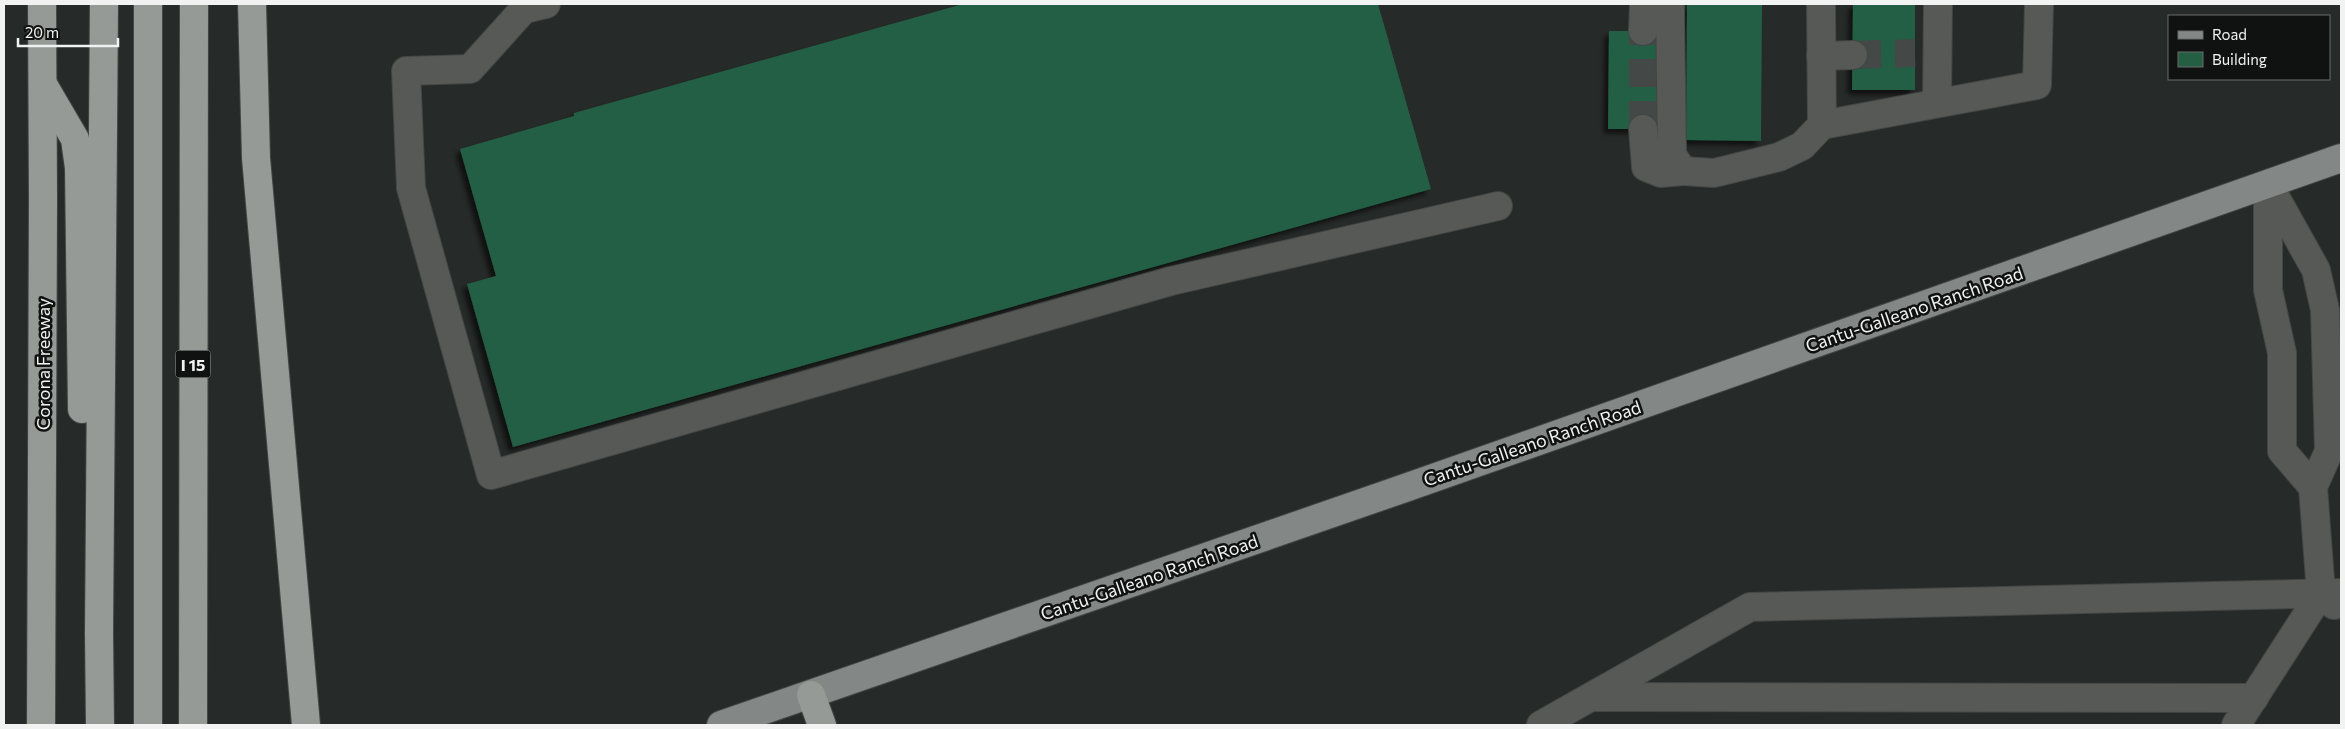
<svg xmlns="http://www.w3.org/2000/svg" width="2345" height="729" font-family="Commissioner,sans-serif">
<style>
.building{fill:#245f44;filter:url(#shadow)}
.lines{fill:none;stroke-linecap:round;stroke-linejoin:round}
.minor-tunnel{stroke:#444846;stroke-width:28;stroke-dasharray:28 14;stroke-linecap:butt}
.minor-casing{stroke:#424644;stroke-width:30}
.major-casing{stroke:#424644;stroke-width:30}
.highway-casing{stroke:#424644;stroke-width:30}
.minor{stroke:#575957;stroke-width:28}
.major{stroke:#838785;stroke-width:28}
.highway{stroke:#959a97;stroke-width:28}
.labels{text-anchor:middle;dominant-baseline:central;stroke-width:5;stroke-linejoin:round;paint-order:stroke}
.shield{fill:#101211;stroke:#adb0ae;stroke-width:1}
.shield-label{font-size:16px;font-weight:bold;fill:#f0f3f1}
.street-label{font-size:18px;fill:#f0f3f1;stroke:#101211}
</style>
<defs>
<filter id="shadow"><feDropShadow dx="-4.5" dy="4.5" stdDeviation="2.5" flood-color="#0009"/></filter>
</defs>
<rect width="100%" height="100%" fill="#262a28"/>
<g class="building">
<polygon points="963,4 1378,4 1431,189 513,447 467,284 496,276 460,149 574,116 574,113"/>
<polygon points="1687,4 1762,4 1761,141 1686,140"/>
<polygon points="1853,4 1915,4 1915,90 1852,90"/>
<polygon points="1609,31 1662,31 1661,129 1608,129"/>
</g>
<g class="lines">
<g class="minor-tunnel">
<polyline points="1853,55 1915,53"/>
<polyline points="1643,129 1643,31"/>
</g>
<defs>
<g id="minor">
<polyline points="546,4 524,9 470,69 406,71 411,188 491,475 1171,281 1498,206"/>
<polyline points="1670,4 1672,155 1683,171 1714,173 1779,157 1802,146 1822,125"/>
<polyline points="1821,4 1822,125 2037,85 2039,4"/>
<polyline points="1643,31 1644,4"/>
<polyline points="1821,56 1853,55"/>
<polyline points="1937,103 1938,4"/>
<polyline points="1643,129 1646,167 1661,173 1683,171"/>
<polyline points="2268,184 2316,270 2325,310 2329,451 2313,487 2321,593 2334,605"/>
<polyline points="2268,186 2268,290 2282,353 2282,451 2313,487"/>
<polyline points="1593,697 2254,698"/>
<polyline points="1541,725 1750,607 2341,593"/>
<polyline points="2236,725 2321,593"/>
</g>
<polyline id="major" points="721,725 1405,488 2341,158"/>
<g id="highway">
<polyline points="252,4 256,158 306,725"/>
<polyline points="44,86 75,139 79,168 82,409"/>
<polyline points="811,695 822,725"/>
<polyline points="41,725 43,199 42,4"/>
<polyline points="100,725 99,633 104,4"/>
<polyline points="148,725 148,4"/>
<polyline points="193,725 194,4"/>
</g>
</defs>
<use href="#minor" class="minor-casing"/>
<use href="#major" class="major-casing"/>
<use href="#highway" class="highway-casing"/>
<use href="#minor" class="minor"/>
<use href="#major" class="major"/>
<use href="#highway" class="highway"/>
</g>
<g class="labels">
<rect class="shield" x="175.5" y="350.5" width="35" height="27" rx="4"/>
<g class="shield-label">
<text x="193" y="364">I 15</text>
</g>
<g class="street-label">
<text transform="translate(1914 309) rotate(-19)">Cantu-Galleano Ranch Road</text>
<text transform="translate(43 364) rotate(-90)">Corona Freeway</text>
<text transform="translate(1532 443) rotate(-19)">Cantu-Galleano Ranch Road</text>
<text transform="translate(1149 577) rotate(-19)">Cantu-Galleano Ranch Road</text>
</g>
</g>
<rect width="2345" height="729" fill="none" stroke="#f0f3f1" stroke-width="10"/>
<rect x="2168" y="15" width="162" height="65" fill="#101211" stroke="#6a6c6b"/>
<rect x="2178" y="31" width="25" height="8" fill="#838785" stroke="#6a6c6b"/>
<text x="2212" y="40" font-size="15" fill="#f0f3f1">Road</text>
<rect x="2178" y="52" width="25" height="15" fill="#245f44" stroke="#6a6c6b"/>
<text x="2212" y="65" font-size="15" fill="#f0f3f1">Building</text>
<path d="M18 38v8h100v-8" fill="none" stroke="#f0f3f1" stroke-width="2.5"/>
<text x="25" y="38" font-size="15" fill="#f0f3f1" stroke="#101211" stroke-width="4" paint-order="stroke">20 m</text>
</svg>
